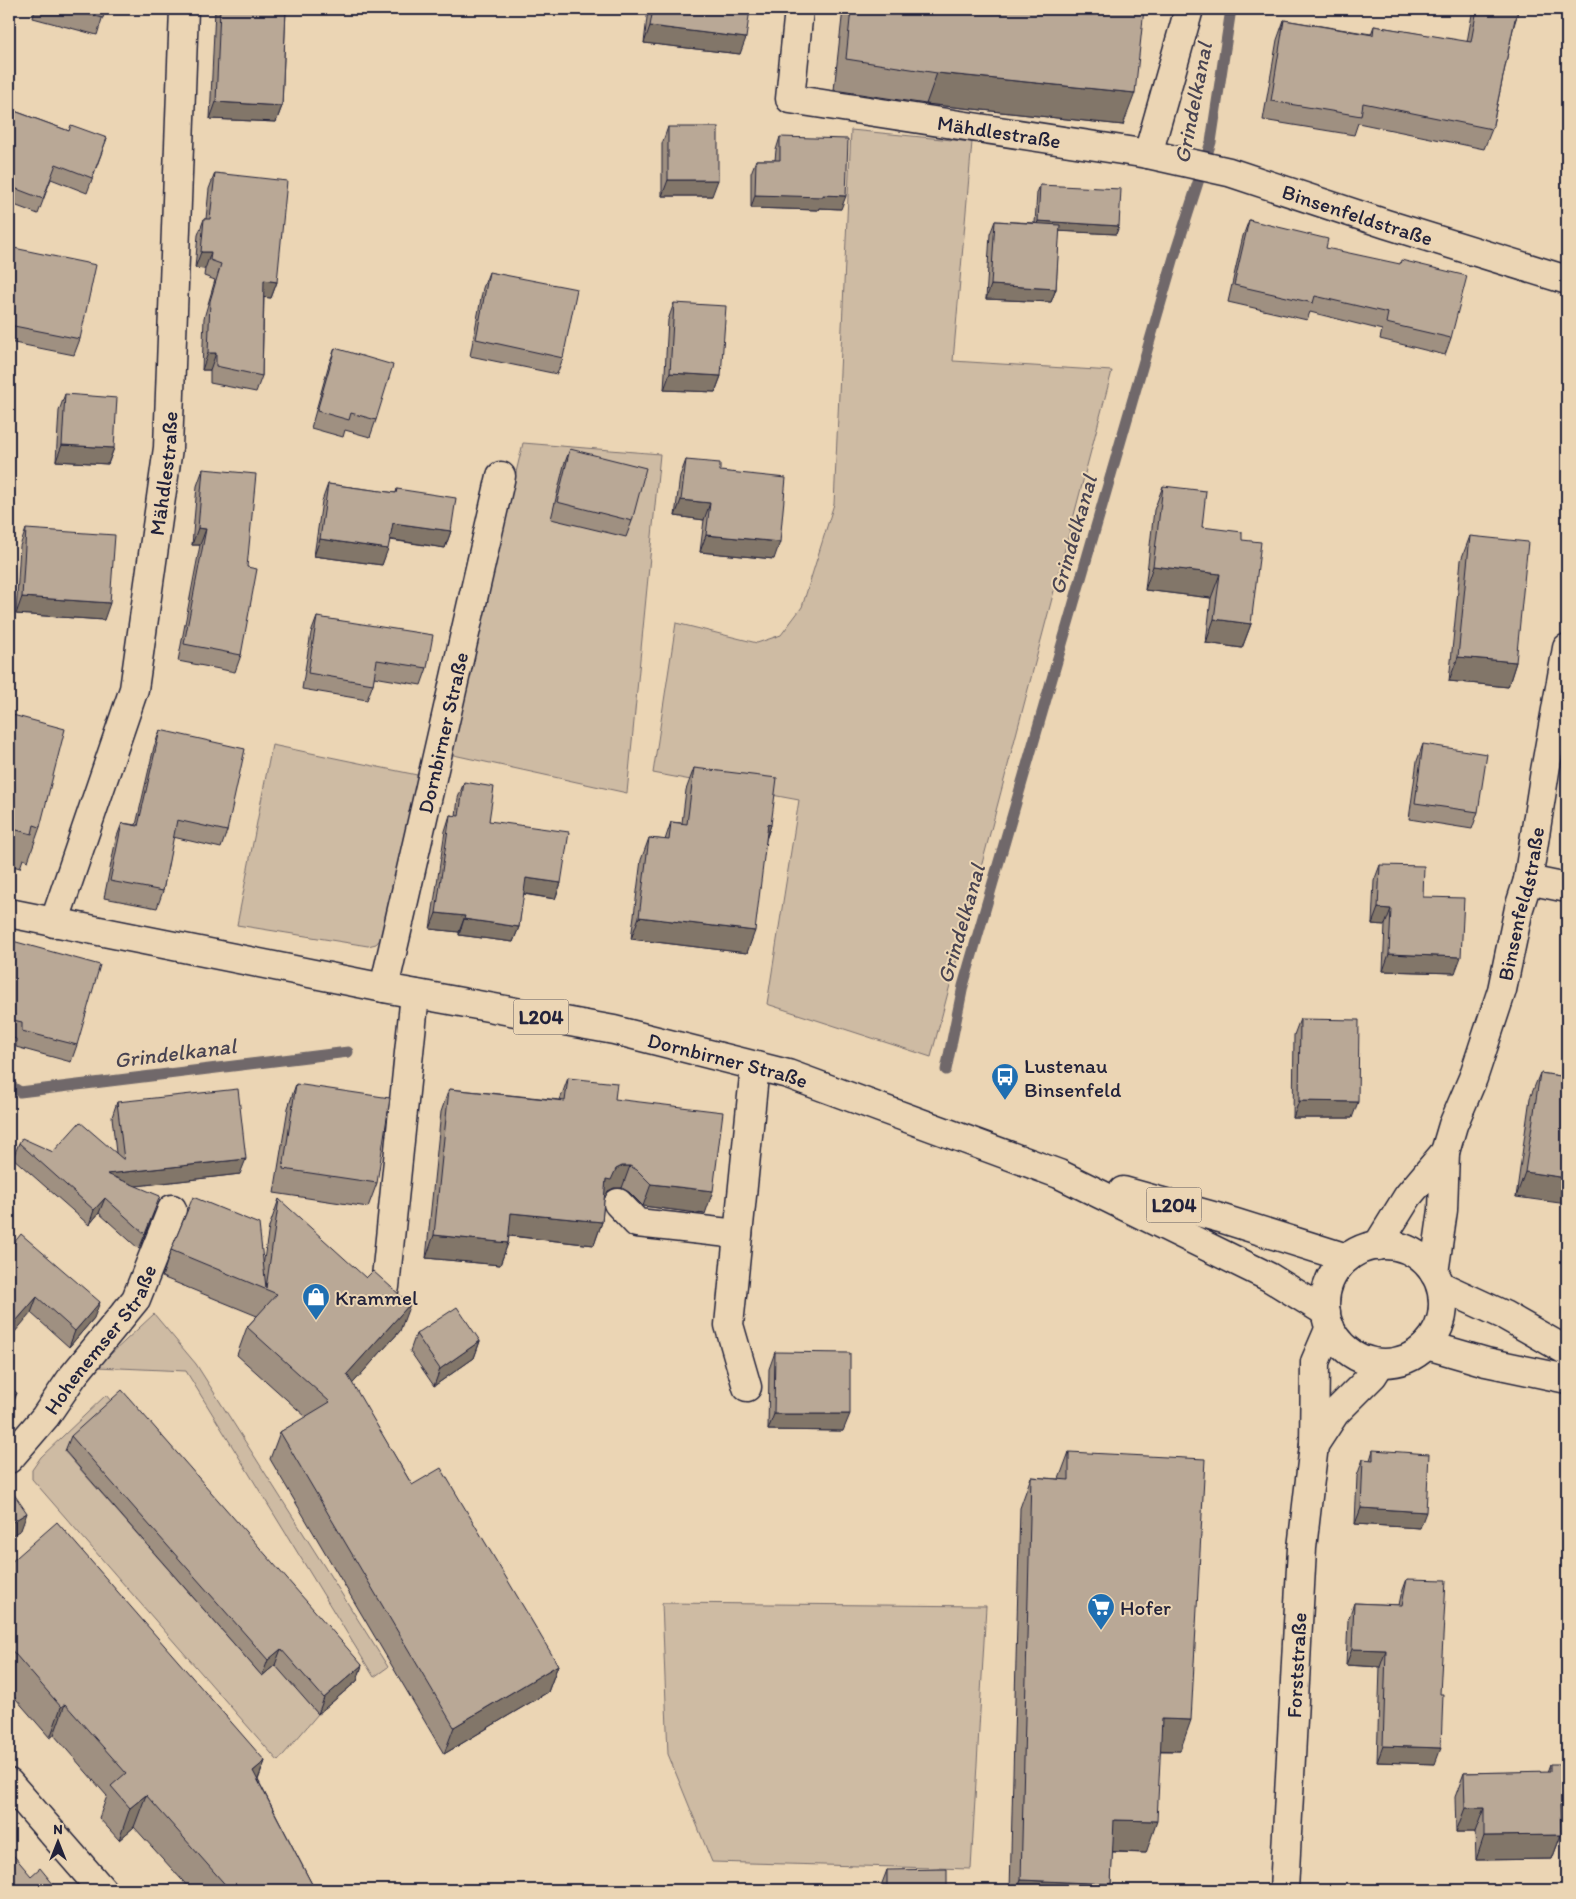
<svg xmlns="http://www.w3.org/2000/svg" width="1576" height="1899" font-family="Itim,sans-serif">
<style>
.green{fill:#cebba3;stroke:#786e6f}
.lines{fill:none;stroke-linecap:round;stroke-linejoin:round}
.stream{stroke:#70676a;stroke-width:11}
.minor-casing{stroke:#22223b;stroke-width:31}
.major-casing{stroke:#22223b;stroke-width:31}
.minor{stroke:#ebd5b4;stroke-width:28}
.major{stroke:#ebd5b4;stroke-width:28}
.wall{fill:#9f9081;stroke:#22223b}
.shaded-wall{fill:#827669;stroke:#22223b}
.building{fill:#b9a896;stroke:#22223b}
.labels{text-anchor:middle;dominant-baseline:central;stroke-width:4;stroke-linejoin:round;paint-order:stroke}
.shield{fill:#ebd5b4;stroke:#5e585f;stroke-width:1}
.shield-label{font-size:20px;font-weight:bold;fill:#22223b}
.street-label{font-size:21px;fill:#22223b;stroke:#ebd5b4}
.poi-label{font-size:21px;fill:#22223b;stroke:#ebd5b4;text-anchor:start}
.water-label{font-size:22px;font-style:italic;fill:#494452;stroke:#ebd5b4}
</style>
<rect width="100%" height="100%" fill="#ebd5b4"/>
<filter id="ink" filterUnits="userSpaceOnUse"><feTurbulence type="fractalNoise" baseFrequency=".02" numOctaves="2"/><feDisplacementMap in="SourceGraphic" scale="10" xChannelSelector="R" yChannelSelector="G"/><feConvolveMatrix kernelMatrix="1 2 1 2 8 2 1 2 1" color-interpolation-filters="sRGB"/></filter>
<g filter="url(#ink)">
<g class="green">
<polygon points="851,130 972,142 953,361 1112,371 931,1057 767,1004 799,800 653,773 676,623 757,643 781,635 802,607 834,504"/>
<polygon points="523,443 660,454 627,793 449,754"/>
<polygon points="272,745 422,776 384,935 376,944 368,946 237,925"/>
<polygon points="154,1314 196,1364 388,1667 374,1677 186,1371 97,1367"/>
<polygon points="106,1395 116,1407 65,1452 262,1676 313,1632 296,1688 318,1714 278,1761 32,1479 32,1470 41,1457"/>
<polygon points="662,1603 986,1606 971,1869 712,1862 668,1754"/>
</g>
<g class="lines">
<g class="stream">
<polyline points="946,1070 963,986 1174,257 1211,142 1231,9"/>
<polyline points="9,1085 20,1092 348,1052"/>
</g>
<defs>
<g id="minor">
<path id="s1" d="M799 9 790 99 1148 154 1229 172 1386 224 1567 280"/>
<polyline points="1148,154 1189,9"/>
<polyline points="1528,880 1567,888"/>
<path id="s2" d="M54 923 134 689 168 448 184 9"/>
<path id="s3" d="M384 988 501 476"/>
<polyline points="618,1203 637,1223 738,1234"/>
<polyline points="1377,1246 1408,1196 1445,1152"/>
<path id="s4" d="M1434 1273 1443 1210 1445 1152 1453 1125 1473 1078 1502 990 1519 908 1528 880 1545 771 1567 648"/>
<polyline points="385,1287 415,994"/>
<polyline points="747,1387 729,1325 755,1066"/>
<polyline points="1314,1445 1335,1413 1373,1375 1380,1364"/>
<path id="s5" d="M9 1459 45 1417 73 1376 136 1299 172 1209"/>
<path id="s6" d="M1284 1890 1302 1548 1314 1445 1315 1362 1330 1327"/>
</g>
<g id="major">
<path id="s7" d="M9 913 384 988 614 1030 788 1074 1059 1174 1269 1277 1326 1312"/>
<polyline points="1123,1191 1220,1218 1347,1258"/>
<circle cx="1384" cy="1304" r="59"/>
<polyline points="1441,1286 1504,1315 1567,1351"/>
<polyline points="1427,1345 1486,1362 1567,1379"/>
<polyline points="9,1783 102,1890"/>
</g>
</defs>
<use href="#minor" class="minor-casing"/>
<use href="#major" class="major-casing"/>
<use href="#minor" class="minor"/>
<use href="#major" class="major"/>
</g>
<g class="wall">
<polygon points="35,9 105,9 97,35 33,18"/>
<polygon points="215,9 286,9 282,106 276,122 210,119"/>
<polygon points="648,9 750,9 740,54 644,43"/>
<polygon points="843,9 1144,9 1123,125 926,104 834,90"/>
<polygon points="1473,9 1518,9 1516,19 1513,29 1492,129 1484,149 1358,123 1354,135 1263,120 1277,40 1284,20 1371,34 1374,26 1467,42"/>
<polygon points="9,109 69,131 107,138 87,193 51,179 38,214 9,203"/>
<polygon points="668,127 712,196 662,196 662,144"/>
<polygon points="780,137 841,209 819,208 818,210 751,208 751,173 756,160 775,160 776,150"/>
<polygon points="215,173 277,282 271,298 264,297 262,376 256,392 210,383 210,370 202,370 204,318 215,280 204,276 205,269 195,268 198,235 204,219 206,219 209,189"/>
<polygon points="1040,185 1119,226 1116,234 1059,231 1056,289 1051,302 986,299 990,234 995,221 1035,223 1037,193"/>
<polygon points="1249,220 1326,248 1451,338 1445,355 1380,339 1382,330 1310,312 1307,320 1228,302 1243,236"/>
<polygon points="9,247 80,339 74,355 9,342"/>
<polygon points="489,272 563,358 557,374 470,356 483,288"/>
<polygon points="674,303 721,376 715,392 664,390 668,320"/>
<polygon points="335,348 376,420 370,437 345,430 343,437 311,428 329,364"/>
<polygon points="65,394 114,448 108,464 56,461 59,411"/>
<polygon points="570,449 632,521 626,537 551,519 564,465"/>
<polygon points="686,460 720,471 774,559 700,552 704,520 675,516 680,476"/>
<polygon points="203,469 247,567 241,655 235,672 178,661 200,545 192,545 197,486"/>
<polygon points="328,484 396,493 397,489 451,531 445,548 390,540 382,565 314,556 322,501"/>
<polygon points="1163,486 1202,527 1242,540 1251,624 1242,648 1206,643 1211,598 1145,590 1154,510"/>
<polygon points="26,529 104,620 16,614 20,546"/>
<polygon points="1470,536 1516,662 1508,687 1449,681 1461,560"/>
<polygon points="317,617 427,668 421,685 374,677 373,684 367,700 302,689 311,633"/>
<polygon points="9,714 40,827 28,861 23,859 20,868 9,865"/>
<polygon points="160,730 227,831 221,848 173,837 163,891 157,908 104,898 116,839 122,823 136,825 154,747"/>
<polygon points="1423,744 1478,812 1472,829 1409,819 1417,761"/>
<polygon points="694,768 771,825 766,840 747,953 631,939 641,860 649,838 665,840 671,822 682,823 686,790"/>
<polygon points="464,782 489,821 561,883 555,899 523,894 519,927 513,942 459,935 459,932 430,929 445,831 450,815 456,816 458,798"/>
<polygon points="1380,865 1423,897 1455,973 1383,971 1385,925 1372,924 1374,881"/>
<polygon points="9,940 77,1045 71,1062 16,1047 16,1039 9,1037"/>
<polygon points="1300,1019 1352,1118 1293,1118 1294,1035"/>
<polygon points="1540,1073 1567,1077 1516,1197 1530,1098"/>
<polygon points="568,1078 615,1099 705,1214 643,1206 629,1192 622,1188 614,1188 608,1191 604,1199 602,1222 594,1245 509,1236 508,1243 500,1265 426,1258 441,1112 449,1089 560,1100"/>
<polygon points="296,1084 377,1183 368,1207 274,1193 288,1108"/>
<polygon points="117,1102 240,1174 135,1186 154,1212 139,1249 99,1213 89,1225 13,1158 19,1143 53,1152 116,1153 112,1117"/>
<polygon points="279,1199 400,1331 352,1384 412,1485 558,1665 548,1692 444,1754 270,1459 280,1432 306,1417 237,1355 247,1327 257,1316 162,1277 171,1250 263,1266 269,1227"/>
<polygon points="9,1249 94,1318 69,1347 31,1313"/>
<polygon points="416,1334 480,1341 474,1358 434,1386 410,1351"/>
<polygon points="775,1352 843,1431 768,1430 769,1369"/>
<polygon points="71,1436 362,1665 357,1681 318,1714 275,1665 262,1676 65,1451"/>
<polygon points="1373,1450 1420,1528 1355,1524 1357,1476 1363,1459 1370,1460"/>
<polygon points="1069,1452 1180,1751 1160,1751 1146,1853 1112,1852 1111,1884 1109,1890 1010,1890 1020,1508 1031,1477 1059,1479"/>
<polygon points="9,1564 265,1761 258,1780 315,1890 191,1890 134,1827 119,1840 99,1818 107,1796 54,1735 50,1738 9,1691"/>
<polygon points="1407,1579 1435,1764 1377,1762 1380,1667 1346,1665 1348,1620 1354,1603 1399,1605 1401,1595"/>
<polygon points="1550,1764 1567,1831 1561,1831 1561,1835 1552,1859 1476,1860 1475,1832 1456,1832 1455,1797 1464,1773 1547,1772"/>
<polygon points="887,1870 947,1890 881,1890 881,1886"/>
</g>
<g class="shaded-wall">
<polygon points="650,26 746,38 740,54 644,43"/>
<polygon points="937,73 1135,93 1123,125 926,104"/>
<polygon points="216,102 282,106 276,122 210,119"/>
<polygon points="668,180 718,180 712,196 662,196"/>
<polygon points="755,195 823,195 846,196 841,209 819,208 818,210 751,208"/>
<polygon points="1038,221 1119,226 1116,234 1035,230"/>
<polygon points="201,252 211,252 205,269 195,268"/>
<polygon points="264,280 277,282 271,298 258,297"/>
<polygon points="991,285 1056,289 1051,302 986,299"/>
<polygon points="208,353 216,353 210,370 202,370"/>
<polygon points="670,373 721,376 715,392 664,390"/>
<polygon points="62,445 114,448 108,464 56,461"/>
<polygon points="681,500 710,503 704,520 675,516"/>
<polygon points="393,523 451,531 445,548 387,539"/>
<polygon points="198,528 206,529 200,545 192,545"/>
<polygon points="706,535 780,542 774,559 700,552"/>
<polygon points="320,539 388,549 382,565 314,556"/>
<polygon points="1153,566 1220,574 1211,598 1145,590"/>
<polygon points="22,597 110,603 104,620 16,614"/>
<polygon points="1214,619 1251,624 1242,648 1206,643"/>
<polygon points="1458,657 1516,662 1508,687 1449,681"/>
<polygon points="768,824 771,825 763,847"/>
<polygon points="526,878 561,883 555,899 520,893"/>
<polygon points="1378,908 1391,909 1385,925 1372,924"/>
<polygon points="436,913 465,916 459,932 430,929"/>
<polygon points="639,917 755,931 747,953 631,939"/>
<polygon points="464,919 519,927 513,942 459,935"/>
<polygon points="1389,954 1461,957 1455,973 1383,971"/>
<polygon points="1299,1101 1358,1102 1352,1118 1293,1118"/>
<polygon points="246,1159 240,1174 102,1190 107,1174"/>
<polygon points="622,1166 630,1166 622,1188 614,1188 608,1191 603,1202 606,1179 616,1169"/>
<polygon points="1525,1172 1567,1178 1567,1204 1516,1197"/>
<polygon points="651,1184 713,1191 705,1214 643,1206"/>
<polygon points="105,1198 99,1213 89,1225 94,1210"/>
<polygon points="511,1213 602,1222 594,1245 503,1235"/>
<polygon points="434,1235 508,1243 500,1265 426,1258"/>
<polygon points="37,1297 31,1313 9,1339 9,1329"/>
<polygon points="100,1302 94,1318 69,1347 75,1331"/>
<polygon points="410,1304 400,1331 337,1401 347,1374"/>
<polygon points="480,1341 474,1358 434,1386 440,1369"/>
<polygon points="17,1393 11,1409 9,1411 9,1402"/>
<polygon points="774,1414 850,1414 843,1431 768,1430"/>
<polygon points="1361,1508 1426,1512 1420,1528 1355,1524"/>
<polygon points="27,1513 21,1530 9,1537 9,1524"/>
<polygon points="281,1649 275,1665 262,1676 268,1660"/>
<polygon points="1352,1649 1386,1650 1380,1667 1346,1665"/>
<polygon points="362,1665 357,1681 318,1714 324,1698"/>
<polygon points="558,1665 548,1692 444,1754 454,1727"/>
<polygon points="65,1704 54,1735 50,1738 61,1707"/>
<polygon points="1162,1719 1191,1720 1180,1751 1150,1750"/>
<polygon points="1383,1746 1441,1748 1435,1764 1377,1762"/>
<polygon points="265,1761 253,1792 253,1771"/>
<polygon points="146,1795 134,1827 119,1840 130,1808"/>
<polygon points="1560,1806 1567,1806 1567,1831 1551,1831"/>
<polygon points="1465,1808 1484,1808 1475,1832 1456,1832"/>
<polygon points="1114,1820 1157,1821 1146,1853 1102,1851"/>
<polygon points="1561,1835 1552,1859 1476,1860 1484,1836"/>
<polygon points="1021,1880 1111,1884 1109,1890 1017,1890"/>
</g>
<g class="building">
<polygon points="67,9 105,9 103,18"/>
<polygon points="220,9 286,9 282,106 216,102"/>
<polygon points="653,9 750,9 746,38 650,26"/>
<polygon points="851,9 1144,9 1135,93 937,73 846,59"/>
<polygon points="1477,9 1518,9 1516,19 1515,19 1492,129 1363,103 1361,116 1271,101 1284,20 1373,35 1374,26 1471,42"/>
<polygon points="9,109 69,131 71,125 107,138 92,178 56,164 43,199 9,186"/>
<rect x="668" y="127" width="50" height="53"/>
<polygon points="780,137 848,139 846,196 823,195 823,197 755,195 756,160 780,160"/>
<polygon points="215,173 287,181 277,282 264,280 262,376 216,366 216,353 208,353 210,301 221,264 210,260 211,252 201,252 204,219 210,219"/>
<polygon points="1040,185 1121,189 1119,226 1038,221"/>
<polygon points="1249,220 1328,239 1326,248 1400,264 1401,260 1467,276 1451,338 1386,323 1388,313 1315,296 1313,303 1234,285"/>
<polygon points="995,221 1060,225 1056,289 991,285"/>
<polygon points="9,247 96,265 80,339 9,325"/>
<polygon points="489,272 577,289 563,358 476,339"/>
<polygon points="674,303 726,306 721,376 670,373"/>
<polygon points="335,348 393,365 376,420 351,413 349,420 317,411"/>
<polygon points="65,394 117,398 114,448 62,445"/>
<polygon points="570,449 646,468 632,521 557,502"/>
<polygon points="686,460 720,463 720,471 786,478 780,542 706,535 710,503 681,500"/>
<polygon points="203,469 256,474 247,567 257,569 241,655 184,644 206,529 198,528"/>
<polygon points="328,484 396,493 397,489 456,498 451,531 393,523 388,549 320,539"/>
<polygon points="1163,486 1206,491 1202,527 1242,532 1242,540 1261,542 1251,624 1214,619 1220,574 1153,566"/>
<polygon points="26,529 115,535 110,603 22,597"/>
<polygon points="1470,536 1528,542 1516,662 1458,657"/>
<polygon points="317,617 433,635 427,668 377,660 373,684 308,673"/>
<polygon points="9,714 65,729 40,827 34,825 32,834 9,828"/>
<polygon points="160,730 245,749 227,831 177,820 163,891 110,881 122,823 138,826"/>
<polygon points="1423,744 1487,754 1478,812 1415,803"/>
<polygon points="694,768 777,778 771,825 768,824 755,931 639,917 649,838 669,840 671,822 687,824"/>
<polygon points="464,782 494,787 489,821 569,832 561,883 526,878 519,927 464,919 465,916 436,913 450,815 459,816"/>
<polygon points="1380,865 1424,866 1423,897 1464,898 1461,957 1389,954 1391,909 1378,908"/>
<polygon points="9,940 100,965 77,1045 22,1031 22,1022 9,1019"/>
<polygon points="1300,1019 1359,1020 1358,1102 1299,1101"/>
<polygon points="1540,1073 1567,1077 1567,1178 1525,1172"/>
<polygon points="568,1078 617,1083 615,1099 723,1112 713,1191 651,1184 637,1170 630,1166 622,1166 616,1169 611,1180 606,1179 602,1222 511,1213 508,1243 434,1235 449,1089 565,1101"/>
<polygon points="296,1084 390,1098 377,1183 283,1169"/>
<polygon points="238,1089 246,1159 107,1174 160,1196 145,1234 105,1198 94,1210 19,1143 22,1138 53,1152 80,1122 124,1160 117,1102"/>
<polygon points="193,1197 259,1224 266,1288 279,1199 366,1278 373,1271 410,1304 347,1374 412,1485 441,1468 558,1665 454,1727 280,1432 330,1402 247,1327 277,1294 171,1250"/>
<polygon points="21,1234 100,1302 75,1331 37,1297 9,1329 9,1249"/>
<polygon points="457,1307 480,1341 440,1369 416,1334"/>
<polygon points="775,1352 850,1353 850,1414 774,1414"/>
<polygon points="9,1386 17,1393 9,1402"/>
<polygon points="122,1390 362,1665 324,1698 281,1649 268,1660 71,1436"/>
<polygon points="1373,1450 1429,1454 1426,1512 1361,1508 1363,1459 1373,1460"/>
<polygon points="1069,1452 1205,1459 1191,1720 1162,1719 1157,1821 1114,1820 1111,1884 1021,1880 1031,1477 1069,1480"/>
<polygon points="9,1487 27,1513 9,1524"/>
<polygon points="57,1522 265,1761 253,1771 315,1890 230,1890 146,1795 130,1808 111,1786 126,1773 65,1704 61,1707 9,1647 9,1564"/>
<polygon points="1407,1579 1446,1580 1440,1694 1443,1694 1441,1748 1383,1746 1386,1650 1352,1649 1354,1603 1402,1605"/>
<polygon points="1550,1764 1567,1764 1567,1806 1560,1806 1561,1835 1484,1836 1484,1808 1465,1808 1464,1773 1550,1771"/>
<polygon points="9,1850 31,1876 40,1868 58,1890 9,1890"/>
<polygon points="947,1869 947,1890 887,1890 887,1870"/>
</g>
</g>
<defs>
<symbol id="bus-pin" viewBox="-11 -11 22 30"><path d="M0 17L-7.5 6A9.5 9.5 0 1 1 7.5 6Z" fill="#1f6fb2" stroke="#ebd5b4"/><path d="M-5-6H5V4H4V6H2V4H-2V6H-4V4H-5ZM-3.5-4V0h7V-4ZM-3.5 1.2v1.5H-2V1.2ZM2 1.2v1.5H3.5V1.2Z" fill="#fff"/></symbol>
<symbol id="shop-pin" viewBox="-11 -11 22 30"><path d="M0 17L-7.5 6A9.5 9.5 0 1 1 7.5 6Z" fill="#1f6fb2" stroke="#ebd5b4"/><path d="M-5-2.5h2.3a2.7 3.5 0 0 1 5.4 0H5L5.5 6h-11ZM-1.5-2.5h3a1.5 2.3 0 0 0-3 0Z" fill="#fff"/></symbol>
<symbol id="supermarket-pin" viewBox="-11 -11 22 30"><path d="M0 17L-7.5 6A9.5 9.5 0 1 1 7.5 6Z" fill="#1f6fb2" stroke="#ebd5b4"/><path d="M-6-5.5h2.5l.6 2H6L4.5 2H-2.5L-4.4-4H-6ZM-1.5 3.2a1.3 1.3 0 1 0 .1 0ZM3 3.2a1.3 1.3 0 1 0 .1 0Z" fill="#fff"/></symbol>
</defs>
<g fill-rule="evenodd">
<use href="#bus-pin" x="989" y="1061" width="32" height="43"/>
<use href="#shop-pin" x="300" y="1281" width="32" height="43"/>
<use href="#supermarket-pin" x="1085" y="1591" width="32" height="43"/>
</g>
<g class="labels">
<g class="shield">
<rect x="513.5" y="999.5" width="55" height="35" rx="4"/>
<rect x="1146.5" y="1187.5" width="55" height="35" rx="4"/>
</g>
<g class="shield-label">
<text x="541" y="1017">L204</text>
<text x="1174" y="1205">L204</text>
</g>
<g class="street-label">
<text stroke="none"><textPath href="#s1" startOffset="302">Mähdlestraße</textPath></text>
<text stroke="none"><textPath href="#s1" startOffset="671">Binsenfeldstraße</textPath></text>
<text stroke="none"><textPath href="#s2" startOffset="465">Mähdlestraße</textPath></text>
<text stroke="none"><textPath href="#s3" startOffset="262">Dornbirner Straße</textPath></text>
<text stroke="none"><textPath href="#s4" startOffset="382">Binsenfeldstraße</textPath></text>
<text stroke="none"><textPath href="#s7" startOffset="734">Dornbirner Straße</textPath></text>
<text stroke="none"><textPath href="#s5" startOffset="151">Hohenemser Straße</textPath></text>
<text stroke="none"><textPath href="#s6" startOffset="225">Forststraße</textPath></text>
</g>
<g class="poi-label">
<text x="1024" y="1065">Lustenau<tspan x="1024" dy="24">Binsenfeld</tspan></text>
<text x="335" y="1297">Krammel</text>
<text x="1120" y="1607">Hofer</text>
</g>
<g class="water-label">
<text transform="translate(1193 103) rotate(-79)">Grindelkanal</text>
<text transform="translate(1073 535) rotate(-74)">Grindelkanal</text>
<text transform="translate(961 924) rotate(-74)">Grindelkanal</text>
<text transform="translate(175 1053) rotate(-7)">Grindelkanal</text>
</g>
</g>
<rect width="1576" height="1899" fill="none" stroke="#ebd5b4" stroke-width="30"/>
<rect x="15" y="15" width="1546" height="1869" fill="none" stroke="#22223b" stroke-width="2" filter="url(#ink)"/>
<g transform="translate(58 1842)" stroke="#ebd5b4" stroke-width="4" paint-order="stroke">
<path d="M0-4L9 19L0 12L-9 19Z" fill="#22223b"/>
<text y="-8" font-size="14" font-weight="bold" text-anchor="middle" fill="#22223b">N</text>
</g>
</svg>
